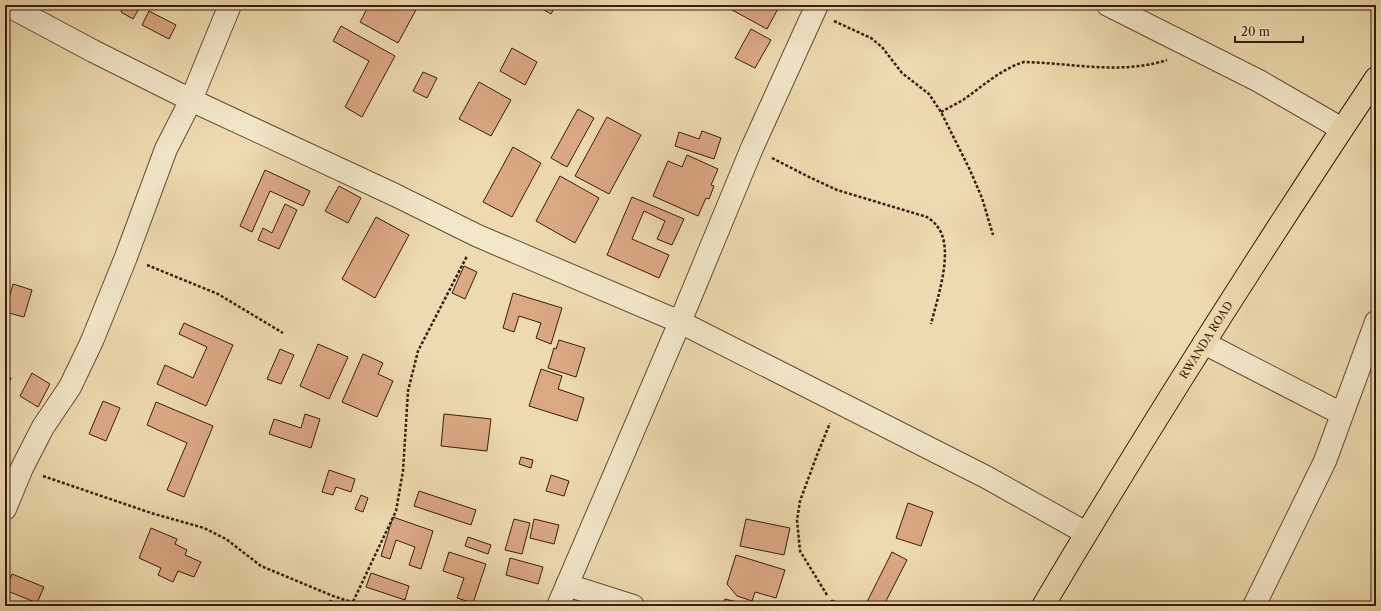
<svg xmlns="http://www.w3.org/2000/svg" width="1381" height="611" font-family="'Libre Caslon Text',serif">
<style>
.building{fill:#dba884;stroke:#3a1c0e}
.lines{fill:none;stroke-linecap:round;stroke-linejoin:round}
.minor-casing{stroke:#674c36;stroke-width:24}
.highway-casing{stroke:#3a1c0e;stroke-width:24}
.path{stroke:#3a1c0e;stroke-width:2.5;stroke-dasharray:3 2;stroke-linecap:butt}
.minor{stroke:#f3e7ca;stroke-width:22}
.highway{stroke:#eddaae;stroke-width:22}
.labels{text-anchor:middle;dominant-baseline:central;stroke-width:3;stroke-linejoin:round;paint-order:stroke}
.street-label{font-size:11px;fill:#3a1c0e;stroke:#f3e7ca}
</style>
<rect width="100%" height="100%" fill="#eddaae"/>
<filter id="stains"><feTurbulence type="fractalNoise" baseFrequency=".005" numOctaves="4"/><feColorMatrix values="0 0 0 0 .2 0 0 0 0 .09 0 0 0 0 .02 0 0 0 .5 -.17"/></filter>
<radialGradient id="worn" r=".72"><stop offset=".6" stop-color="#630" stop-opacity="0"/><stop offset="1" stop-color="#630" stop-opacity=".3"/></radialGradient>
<g class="building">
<polygon points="125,5 141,5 133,19 121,12"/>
<polygon points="185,5 198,5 195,10"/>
<polygon points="369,5 412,5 417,8 398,43 360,22"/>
<polygon points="541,5 556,5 551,14 539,7"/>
<polygon points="723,5 780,5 767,29"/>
<polygon points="149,11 176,25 169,39 142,25"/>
<polygon points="341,26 395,56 362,117 345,107 369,61 333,41"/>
<polygon points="751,29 771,40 755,68 735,58"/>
<polygon points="512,48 537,62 525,85 500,71"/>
<polygon points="423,72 437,78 427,98 413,91"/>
<polygon points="479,82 511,100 491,136 459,119"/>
<polygon points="578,109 594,118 567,167 551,158"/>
<polygon points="607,117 641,135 609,194 575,176"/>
<polygon points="702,131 721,138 714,159 675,146 679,132 699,139"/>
<polygon points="513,147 541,163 512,217 483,202"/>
<polygon points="687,155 718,169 711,185 714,186 709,199 706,198 698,216 653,196 668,161 682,167"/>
<polygon points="265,170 310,191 303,206 270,191 252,232 240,226"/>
<polygon points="560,176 599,198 575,243 536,221"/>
<polygon points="339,186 361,198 348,223 325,211"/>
<polygon points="632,197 684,219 672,245 657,239 665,221 644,211 632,239 669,255 659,278 607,255"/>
<polygon points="285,204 297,210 279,249 258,240 263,228 272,233"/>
<polygon points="376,217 409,235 375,298 342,279"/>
<polygon points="464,266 477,272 465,299 452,293"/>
<polygon points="13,284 32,290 24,317 5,312"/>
<polygon points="513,293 562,308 551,344 536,338 541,323 519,316 514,332 503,328"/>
<polygon points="184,323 233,345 206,406 157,384 165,365 193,378 207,347 179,334"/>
<polygon points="559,340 585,348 576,377 548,368 554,348 556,349"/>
<polygon points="318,344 348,357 329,399 300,386"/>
<polygon points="280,349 294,355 281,384 267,379"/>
<polygon points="363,354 383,363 378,374 393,381 377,417 342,402"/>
<polygon points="541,369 562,376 558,389 584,398 577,421 529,406"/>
<polygon points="32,373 50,384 38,407 20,396"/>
<polygon points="5,375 11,378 5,391"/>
<polygon points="103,401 120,408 106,441 89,434"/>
<polygon points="156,402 213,426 184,497 167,490 187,443 147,425"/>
<polygon points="305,414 320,419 311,448 269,434 274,419 301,428"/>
<polygon points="444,414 491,419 487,451 441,446"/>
<polygon points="521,457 533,460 531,468 519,464"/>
<polygon points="329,470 355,479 351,492 336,487 333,495 322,492"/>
<polygon points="551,475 569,481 564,496 546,491"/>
<polygon points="419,491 476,510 471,525 414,506"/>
<polygon points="361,495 368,498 363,512 355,509"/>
<polygon points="908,503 933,512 921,546 896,538"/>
<polygon points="393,517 433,531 421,569 409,565 415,547 396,540 390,559 381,556"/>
<polygon points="514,519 530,523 522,554 505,550"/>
<polygon points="534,519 559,525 554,544 530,538"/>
<polygon points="746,519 790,528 784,555 740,546"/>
<polygon points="151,528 177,539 175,544 187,550 185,555 201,562 194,577 178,571 173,582 158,575 161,568 139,558"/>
<polygon points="468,537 491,545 488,554 465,546"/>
<polygon points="449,552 486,564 473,603 457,598 464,578 443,571"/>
<polygon points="892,552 907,560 886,601 895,606 865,606"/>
<polygon points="736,555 785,570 776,598 755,592 752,601 737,596 727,584"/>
<polygon points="510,558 543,567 538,584 506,575"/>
<polygon points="371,573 409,586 405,600 366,587"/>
<polygon points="12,574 44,587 37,603 5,590"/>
<polygon points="725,599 741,603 740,606 723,606"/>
<polygon points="330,600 340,605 340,606 328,606"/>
<polygon points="832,600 846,606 828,606 825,605"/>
</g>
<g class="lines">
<defs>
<g id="minor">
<polyline points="7,5 93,51 191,100 395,195 478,236 680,322 986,477 1086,533"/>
<polyline points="1108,5 1259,81 1342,129"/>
<polyline points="1204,343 1342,414"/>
<polyline points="5,509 22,468 43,427 70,387 92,341 126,257 166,149 191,100 230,5"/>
<polyline points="567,585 633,606"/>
<polyline points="558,606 680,322 752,148 817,5"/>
<polyline points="1254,606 1325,461 1376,322"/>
</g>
<g id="highway">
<path id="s1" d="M1043 606C1149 427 1261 251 1376 78"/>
</g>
</defs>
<use href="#minor" class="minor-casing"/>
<use href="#highway" class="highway-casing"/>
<g class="path">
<polyline points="834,21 871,38 882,47 902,73 929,94 941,112 970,170 982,198 993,235"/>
<path d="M941 112C948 108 956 104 963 100 983 86 1001 69 1024 62 1072 63 1120 75 1167 60"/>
<path d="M772 158 809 177 837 190 927 217C930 219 934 222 936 225 956 246 937 299 931 324"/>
<polyline points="147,265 218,294 283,333"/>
<polyline points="43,476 151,513 204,528 226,539 261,566 333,596 364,606"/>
<polyline points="827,595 800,551 797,520 800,501 817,455 830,423"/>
<polyline points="351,606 396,511 403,471 408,391 418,351 467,256"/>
</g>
<use href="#minor" class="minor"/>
<use href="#highway" class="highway"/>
</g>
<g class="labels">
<g class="street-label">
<text stroke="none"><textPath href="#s1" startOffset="312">RWANDA ROAD</textPath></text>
</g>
</g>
<rect width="1381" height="611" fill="none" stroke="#eddaae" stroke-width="20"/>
<rect x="6" y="6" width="1369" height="599" fill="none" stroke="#3a1c0e" stroke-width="2"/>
<rect x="10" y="10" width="1361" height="591" fill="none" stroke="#3a1c0e"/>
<path d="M1235 36v6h68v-6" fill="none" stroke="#3a1c0e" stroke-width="2"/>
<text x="1241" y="36" font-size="12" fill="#3a1c0e" stroke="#f3e7ca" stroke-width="3" paint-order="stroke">20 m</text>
<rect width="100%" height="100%" filter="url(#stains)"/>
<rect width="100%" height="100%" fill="url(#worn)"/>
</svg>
